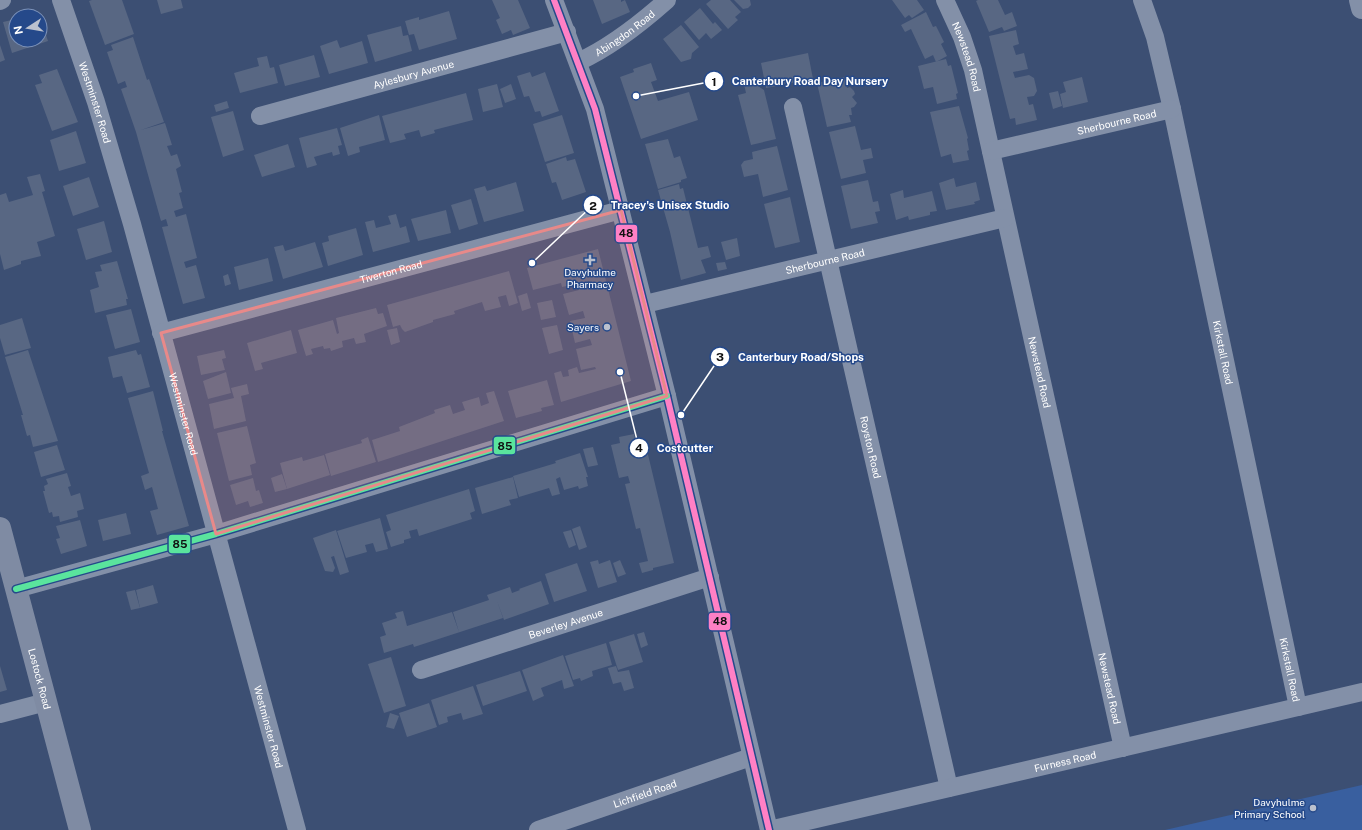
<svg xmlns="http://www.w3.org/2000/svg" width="1362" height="830" font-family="'Public Sans',sans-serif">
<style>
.green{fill:#395f9f}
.building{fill:#586783}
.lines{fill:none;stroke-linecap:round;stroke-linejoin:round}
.minor{stroke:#8390a8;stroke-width:18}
.tertiary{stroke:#8390a8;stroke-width:22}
.secondary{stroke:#7f8ba3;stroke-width:22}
.bus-1-casing{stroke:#25498a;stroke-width:9}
.bus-2-casing{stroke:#25498a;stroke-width:9}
.bus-1{stroke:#ff80c5;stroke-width:6}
.bus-2{stroke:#5ae49d;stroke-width:6}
.marked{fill:#e88989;fill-opacity:0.2;stroke:#e88989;stroke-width:3;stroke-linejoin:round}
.poi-dot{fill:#bbc1ce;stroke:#25498a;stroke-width:1.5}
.labels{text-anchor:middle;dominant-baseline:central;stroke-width:3;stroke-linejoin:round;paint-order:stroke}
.street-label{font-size:10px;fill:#fff;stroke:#25498a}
.poi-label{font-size:10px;fill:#fff;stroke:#25498a;text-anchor:end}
.leader{fill:none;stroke:#fff;stroke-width:1.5}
.callout-dot{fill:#fff;stroke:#25498a;stroke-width:1.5}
.mark-label{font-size:12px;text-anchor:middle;font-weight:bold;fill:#111}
.callout-label{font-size:11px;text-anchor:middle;font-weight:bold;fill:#fff;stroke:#25498a;stroke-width:3;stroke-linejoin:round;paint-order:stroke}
.line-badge{stroke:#25498a;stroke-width:1.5}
.pale-badge-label{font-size:11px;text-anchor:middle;font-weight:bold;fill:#111}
</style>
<rect width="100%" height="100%" fill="#3c4f73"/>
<polygon class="green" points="1362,785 1362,830 1165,830"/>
<g class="building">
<polygon points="92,0 122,0 134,34 105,45 89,1"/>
<polygon points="157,0 181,0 183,8 161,14"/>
<polygon points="492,0 518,0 530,28 513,35 511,30 502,34 496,20 500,18"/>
<polygon points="593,0 621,0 621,2 625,0 630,12 602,24"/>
<polygon points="711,0 730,0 741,12 735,17 738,20 728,29 706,4"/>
<polygon points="734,0 750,0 751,5 748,8 743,9"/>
<polygon points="892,0 917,0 924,10 912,18 909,15 905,18"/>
<polygon points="978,0 998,0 1005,15 1012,12 1017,26 1004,31 1002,27 989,32 976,1"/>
<polygon points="700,8 713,24 715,22 722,30 711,39 706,33 699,40 684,22"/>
<polygon points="449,11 457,39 419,50 414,34 409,35 405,21 419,17 419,20"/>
<polygon points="39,12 40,16 26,16"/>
<polygon points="926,12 933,27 936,26 944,42 941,44 947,56 936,62 933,55 925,59 911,29 905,32 901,25"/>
<polygon points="40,17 48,41 12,53 3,22 16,19 16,40 40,40"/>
<polygon points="681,25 699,47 692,53 691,59 681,62 663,39"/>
<polygon points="401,26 403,36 408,35 412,51 375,62 367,35"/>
<polygon points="1016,30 1019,44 1013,46 1016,55 1024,53 1028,69 1013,72 1015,78 1029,75 1034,78 1037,91 1034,96 1027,97 1029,105 1033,104 1037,120 1016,125 1015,118 1010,119 989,36"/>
<polygon points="133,37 147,80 149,79 164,122 141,130 165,123 172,145 167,146 171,156 177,154 181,166 176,169 182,192 179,193 183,208 174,211 176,217 186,214 197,258 184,262 186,268 196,265 205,298 183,304 162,227 168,226 166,219 161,221 136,132 121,89 127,87 125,81 118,84 107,52 113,50 111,45"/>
<polygon points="337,40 340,48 362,41 368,63 329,74 320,46"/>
<polygon points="0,45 5,60 0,62"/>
<polygon points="808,53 813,79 766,88 761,63"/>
<polygon points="314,55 320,77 285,86 279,65"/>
<polygon points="267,56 270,68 274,67 278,83 240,93 234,73 259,66 257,58"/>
<polygon points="946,59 948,66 951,65 958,93 956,94 957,99 937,104 933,87 924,89 918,66"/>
<polygon points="651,63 657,80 651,82 658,101 689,92 698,120 641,139 620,77 634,72 633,69"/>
<polygon points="57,69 78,122 52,131 35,85 42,83 39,75"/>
<polygon points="530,72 532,77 545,72 559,111 542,117 540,111 535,112 529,96 524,97 517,76"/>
<polygon points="844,77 847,88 850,87 854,91 855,94 852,97 857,103 854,107 851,108 852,115 849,115 851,122 827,127 817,83"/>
<polygon points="1082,77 1088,102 1063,108 1060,94 1066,92 1063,82"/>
<polygon points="747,79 764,90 776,139 751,145 738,95 746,93 743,80"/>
<polygon points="497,84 503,107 483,112 478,89"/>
<polygon points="511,84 516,99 505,103 500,89"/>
<polygon points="1058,91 1062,106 1053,109 1049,93"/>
<polygon points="466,93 473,120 434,130 435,133 421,137 419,130 404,134 406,139 390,143 382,116"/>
<polygon points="227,101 229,108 216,112 214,105"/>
<polygon points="959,106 968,138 967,139 969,150 967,151 969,160 953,163 951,154 941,157 930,112"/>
<polygon points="233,111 244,150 223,157 211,117"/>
<polygon points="379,115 385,140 359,147 360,152 348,156 340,128"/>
<polygon points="562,115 574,153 545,162 533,124"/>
<polygon points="855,126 861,150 871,148 873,158 863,160 866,173 841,179 829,132"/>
<polygon points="337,128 342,145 338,146 340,154 333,156 332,152 314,157 317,165 307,168 299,138"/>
<polygon points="76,131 86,163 59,171 50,140"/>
<polygon points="668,139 674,158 680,156 687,178 681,180 681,182 658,189 645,144"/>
<polygon points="288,144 295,167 262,177 254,155"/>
<polygon points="777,146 788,190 763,197 758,174 744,177 741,165 744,161 753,159 752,152"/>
<polygon points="566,157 567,161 575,159 586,192 562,200 556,182 552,183 546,164"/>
<polygon points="40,174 45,191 42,192 55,236 37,242 41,256 21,261 21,264 4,270 0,254 0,195 6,193 9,202 33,195 27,177"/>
<polygon points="89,177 99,207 73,216 63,186"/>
<polygon points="954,178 956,187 976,182 980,200 974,202 975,204 946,210 939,183"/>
<polygon points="868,180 873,202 878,201 880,211 875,212 878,223 851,229 841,186"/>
<polygon points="516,182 524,211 484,222 474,189 485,186 487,191"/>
<polygon points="679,184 680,189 683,188 698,248 708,246 711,257 701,260 706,273 681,280 670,232 658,190"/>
<polygon points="903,190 904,198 932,191 937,211 930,212 930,215 909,220 908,216 896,220 890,194"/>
<polygon points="790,197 800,242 775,248 764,204"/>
<polygon points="471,199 478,224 459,230 451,205"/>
<polygon points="446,210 451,233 418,241 411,219"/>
<polygon points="396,214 400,228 406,226 410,242 373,252 365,222 374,220 376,228 391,224 388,216"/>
<polygon points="104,221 112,252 86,260 77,229"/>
<polygon points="356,228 363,255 328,266 322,243 329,241 328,236"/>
<polygon points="737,238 740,256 726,260 721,242"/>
<polygon points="315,242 323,267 283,279 274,247 283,245 285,251"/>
<polygon points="598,249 631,381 561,402 554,373 561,371 563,377 569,376 568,370 577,367 579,373 596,369 595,367 581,370 576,349 592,345 590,339 575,343 570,321 585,318 583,311 569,315 563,294 579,290 577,284 562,287 561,283 533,290 527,268"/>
<polygon points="268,258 273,281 239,290 234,267"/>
<polygon points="117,261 128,299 126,299 127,305 95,313 90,290 99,287 95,272 102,271 100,265"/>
<polygon points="725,262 727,269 718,271 716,263"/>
<polygon points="509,271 518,303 509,306 506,295 498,297 501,307 485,311 482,302 454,311 455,314 433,320 433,322 405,332 402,329 400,325 393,327 387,305"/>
<polygon points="228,274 231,284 225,286 223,276"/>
<polygon points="527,293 531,308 522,311 518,296"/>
<polygon points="552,300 556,317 541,320 537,303"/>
<polygon points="376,308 378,314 383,313 387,326 364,334 366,342 356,344 354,338 342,341 343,347 331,351 330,348 324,349 323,346 311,349 313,354 306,356 298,330 333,320 337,334 339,333 336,318"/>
<polygon points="131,309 140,342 115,349 106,315"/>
<polygon points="22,318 31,348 5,355 0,338 0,325"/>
<polygon points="557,325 563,350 549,354 542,328"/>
<polygon points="397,328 400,342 391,345 387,330"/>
<polygon points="291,330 297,353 261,363 263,369 255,371 247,343"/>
<polygon points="28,350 58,441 33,447 30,435 27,436 21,415 23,415 5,357"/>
<polygon points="136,350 138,355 141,354 150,387 127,393 122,376 113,378 108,357"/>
<polygon points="224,350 226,358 222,359 225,370 201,375 197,356"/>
<polygon points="226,372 231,393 208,399 203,381"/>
<polygon points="547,380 554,405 541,408 542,411 516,418 508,391"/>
<polygon points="247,384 249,394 241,396 246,421 214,429 209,404 234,398 231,388"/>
<polygon points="153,391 163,431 162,431 189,526 157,535 150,511 158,509 152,487 145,490 141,476 149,473 128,398"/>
<polygon points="494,391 504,421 378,462 372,440 400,431 399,427 435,413 434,410 450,405 453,414 465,410 462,402 479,397 481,406 489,403 486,393"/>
<polygon points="247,426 256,463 250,465 252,475 229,481 217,433"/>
<polygon points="634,434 635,440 644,438 674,563 653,568 653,570 642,573 639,563 648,561 640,528 636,529 625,484 630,483 628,476 619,478 611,445 620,443 619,437"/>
<polygon points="368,437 376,462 331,476 325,454 362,443 361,440"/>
<polygon points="57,445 65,470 41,477 34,452"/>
<polygon points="593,447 598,465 588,467 583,449"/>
<polygon points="580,453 588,477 586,477 588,486 579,489 578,486 564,490 560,477 556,479 560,494 552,496 549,488 519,497 513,476 556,463 555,461"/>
<polygon points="324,455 330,475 287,489 280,463 302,457 303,461"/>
<polygon points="67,473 71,486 68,487 71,496 80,493 84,509 77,511 78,517 60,522 59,516 53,517 52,512 49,513 43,491 45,491 44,486 48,484 46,479"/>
<polygon points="282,474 287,489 275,492 271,478"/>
<polygon points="513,477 518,498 509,500 511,505 482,514 475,488"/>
<polygon points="253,478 256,491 259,490 263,503 250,507 248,501 236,505 230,485"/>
<polygon points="469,489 475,511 470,513 472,519 419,536 417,529 409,531 411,538 404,540 404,543 391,547 386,532 391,530 386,515"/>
<polygon points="126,513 131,534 103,541 98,520"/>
<polygon points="380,518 388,549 376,552 373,543 365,545 367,552 346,558 337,531"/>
<polygon points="80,520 87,546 61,554 56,539 60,538 56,526"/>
<polygon points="580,526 587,547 579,550 572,529"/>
<polygon points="336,530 349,572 340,575 334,556 331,557 335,568 333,572 325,571 313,538"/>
<polygon points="571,530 576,545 569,548 563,532"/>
<polygon points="598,560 599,564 610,560 617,582 598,588 590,562"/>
<polygon points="620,560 626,574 618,577 613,563"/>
<polygon points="577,563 587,591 554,602 545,574"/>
<polygon points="541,581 549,604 504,620 497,601 503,618 414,647 413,644 384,653 380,637 386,635 382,623 397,618 395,613 403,611 407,626 452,612 459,632 453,612 489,600 487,595 510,587 512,593 520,590 519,589"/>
<polygon points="153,585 158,603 140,608 136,590"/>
<polygon points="135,590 140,608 131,610 126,592"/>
<polygon points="644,632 648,645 641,648 637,634"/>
<polygon points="634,634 643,662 618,670 609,642"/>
<polygon points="606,643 612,665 592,671 593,676 581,681 580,678 573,680 565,656"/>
<polygon points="563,655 574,686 564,689 562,680 541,688 544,696 533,701 522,670"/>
<polygon points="391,657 406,706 384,713 368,664"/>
<polygon points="0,666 7,690 0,692"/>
<polygon points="616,666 618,672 629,670 634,688 624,691 621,682 613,684 608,668"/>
<polygon points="520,671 527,691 483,706 476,685"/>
<polygon points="473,686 483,714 463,720 461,713 447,717 448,722 439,725 431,700"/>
<polygon points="429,703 437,727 407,737 399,713"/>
<polygon points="390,713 399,716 394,729 386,727"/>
</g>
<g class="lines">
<g class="minor">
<path id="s1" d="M61 0 96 102 132 224 297 830"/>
<polyline points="554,0 595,109 667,396 769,830"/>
<path id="s2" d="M945 0 962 37 973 70 1123 748"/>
<path id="s3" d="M1142 0 1155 37 1172 109 1298 707"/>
<polyline points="0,1 2,0"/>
<path id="s4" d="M578 62C611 47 640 24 667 0"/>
<path id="s5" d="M793 107 949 788"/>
<path id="s6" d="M260 116 567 32"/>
<path id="s7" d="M991 151 1172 109"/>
<path id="s8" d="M645 304 1005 218"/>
<path id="s9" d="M161 333 621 210"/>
<polyline points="16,589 216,534 667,396"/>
<path id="s10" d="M421 670 710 577"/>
<polyline points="0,714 46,702"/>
<path id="s11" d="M538 830 751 757"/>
<path id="s12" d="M769 830 1362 692"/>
</g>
<polyline class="tertiary" points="1360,0 1362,8"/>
<path class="secondary" id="s13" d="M0 528 80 830"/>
<defs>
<polyline id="bus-1" points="554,0 595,109 667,396 769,830"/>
<polyline id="bus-2" points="16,589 216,534 667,396"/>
</defs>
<use href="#bus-1" class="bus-1-casing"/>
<use href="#bus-2" class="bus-2-casing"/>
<use href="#bus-1" class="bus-1"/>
<use href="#bus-2" class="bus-2"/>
</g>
<path class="marked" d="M621 210 667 396 216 534 161 333Z"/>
<g class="poi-dot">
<path d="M588 254h4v4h4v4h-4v4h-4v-4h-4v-4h4z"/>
<circle cx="607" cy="327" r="4"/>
<circle cx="1313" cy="808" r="4"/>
</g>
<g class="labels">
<g class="street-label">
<text stroke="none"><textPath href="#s4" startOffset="55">Abingdon Road</textPath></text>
<text stroke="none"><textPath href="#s2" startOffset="61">Newstead Road</textPath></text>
<text stroke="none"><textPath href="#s6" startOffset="159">Aylesbury Avenue</textPath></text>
<text stroke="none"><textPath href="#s1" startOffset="108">Westminster Road</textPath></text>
<text stroke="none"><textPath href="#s7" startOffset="129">Sherbourne Road</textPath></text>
<text stroke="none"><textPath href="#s8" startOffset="185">Sherbourne Road</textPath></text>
<text stroke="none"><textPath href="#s9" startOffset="238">Tiverton Road</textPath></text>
<text stroke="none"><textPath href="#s3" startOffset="362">Kirkstall Road</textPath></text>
<text stroke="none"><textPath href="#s2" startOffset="385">Newstead Road</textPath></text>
<text stroke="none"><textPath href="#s1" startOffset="432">Westminster Road</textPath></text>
<text stroke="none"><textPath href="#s5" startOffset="349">Royston Road</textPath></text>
<text stroke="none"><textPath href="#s10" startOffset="152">Beverley Avenue</textPath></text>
<text stroke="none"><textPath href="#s3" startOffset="686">Kirkstall Road</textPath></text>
<text stroke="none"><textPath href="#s13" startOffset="156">Lostock Road</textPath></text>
<text stroke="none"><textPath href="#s2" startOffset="709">Newstead Road</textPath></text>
<text stroke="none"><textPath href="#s1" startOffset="756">Westminster Road</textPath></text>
<text stroke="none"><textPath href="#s12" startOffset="304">Furness Road</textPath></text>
<text stroke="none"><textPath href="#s11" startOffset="113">Lichfield Road</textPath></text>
</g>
<g class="poi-label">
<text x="590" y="272" text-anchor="middle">Davyhulme<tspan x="590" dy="12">Pharmacy</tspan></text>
<text x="599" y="327">Sayers</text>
<text x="1305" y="802">Davyhulme<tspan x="1305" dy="12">Primary School</tspan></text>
</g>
</g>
<path class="leader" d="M636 96L714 81M532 263L593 205M681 415L720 357M620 372L639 448"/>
<g class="callout-dot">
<circle cx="636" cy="96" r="4"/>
<circle cx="532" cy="263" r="4"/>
<circle cx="681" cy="415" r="4"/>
<circle cx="620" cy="372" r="4"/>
<circle cx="714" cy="81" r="10"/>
<circle cx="593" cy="205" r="10"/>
<circle cx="720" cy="357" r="10"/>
<circle cx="639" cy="448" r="10"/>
</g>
<g class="mark-label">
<text x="714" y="86">1</text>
<text x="593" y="210">2</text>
<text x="720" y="361">3</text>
<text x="639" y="452">4</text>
</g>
<g class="callout-label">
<text x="810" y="85">Canterbury Road Day Nursery</text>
<text x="670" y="209">Tracey's Unisex Studio</text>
<text x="801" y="361">Canterbury Road/Shops</text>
<text x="685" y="452">Costcutter</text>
</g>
<g class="line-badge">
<rect x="615" y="224" width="23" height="19" rx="4" fill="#ff80c5"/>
<rect x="493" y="436" width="23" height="19" rx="4" fill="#5ae49d"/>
<rect x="168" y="534" width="23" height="20" rx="4" fill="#5ae49d"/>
<rect x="708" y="612" width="23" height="19" rx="4" fill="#ff80c5"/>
</g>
<g class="pale-badge-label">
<text x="626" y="237">48</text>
<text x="505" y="450">85</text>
<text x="180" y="548">85</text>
<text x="720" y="625">48</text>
</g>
<g transform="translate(28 28) rotate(258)"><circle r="19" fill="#25498a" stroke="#7c92b9"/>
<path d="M0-3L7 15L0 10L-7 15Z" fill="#bbc1ce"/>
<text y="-6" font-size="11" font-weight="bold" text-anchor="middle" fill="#ffffff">N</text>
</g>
</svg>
